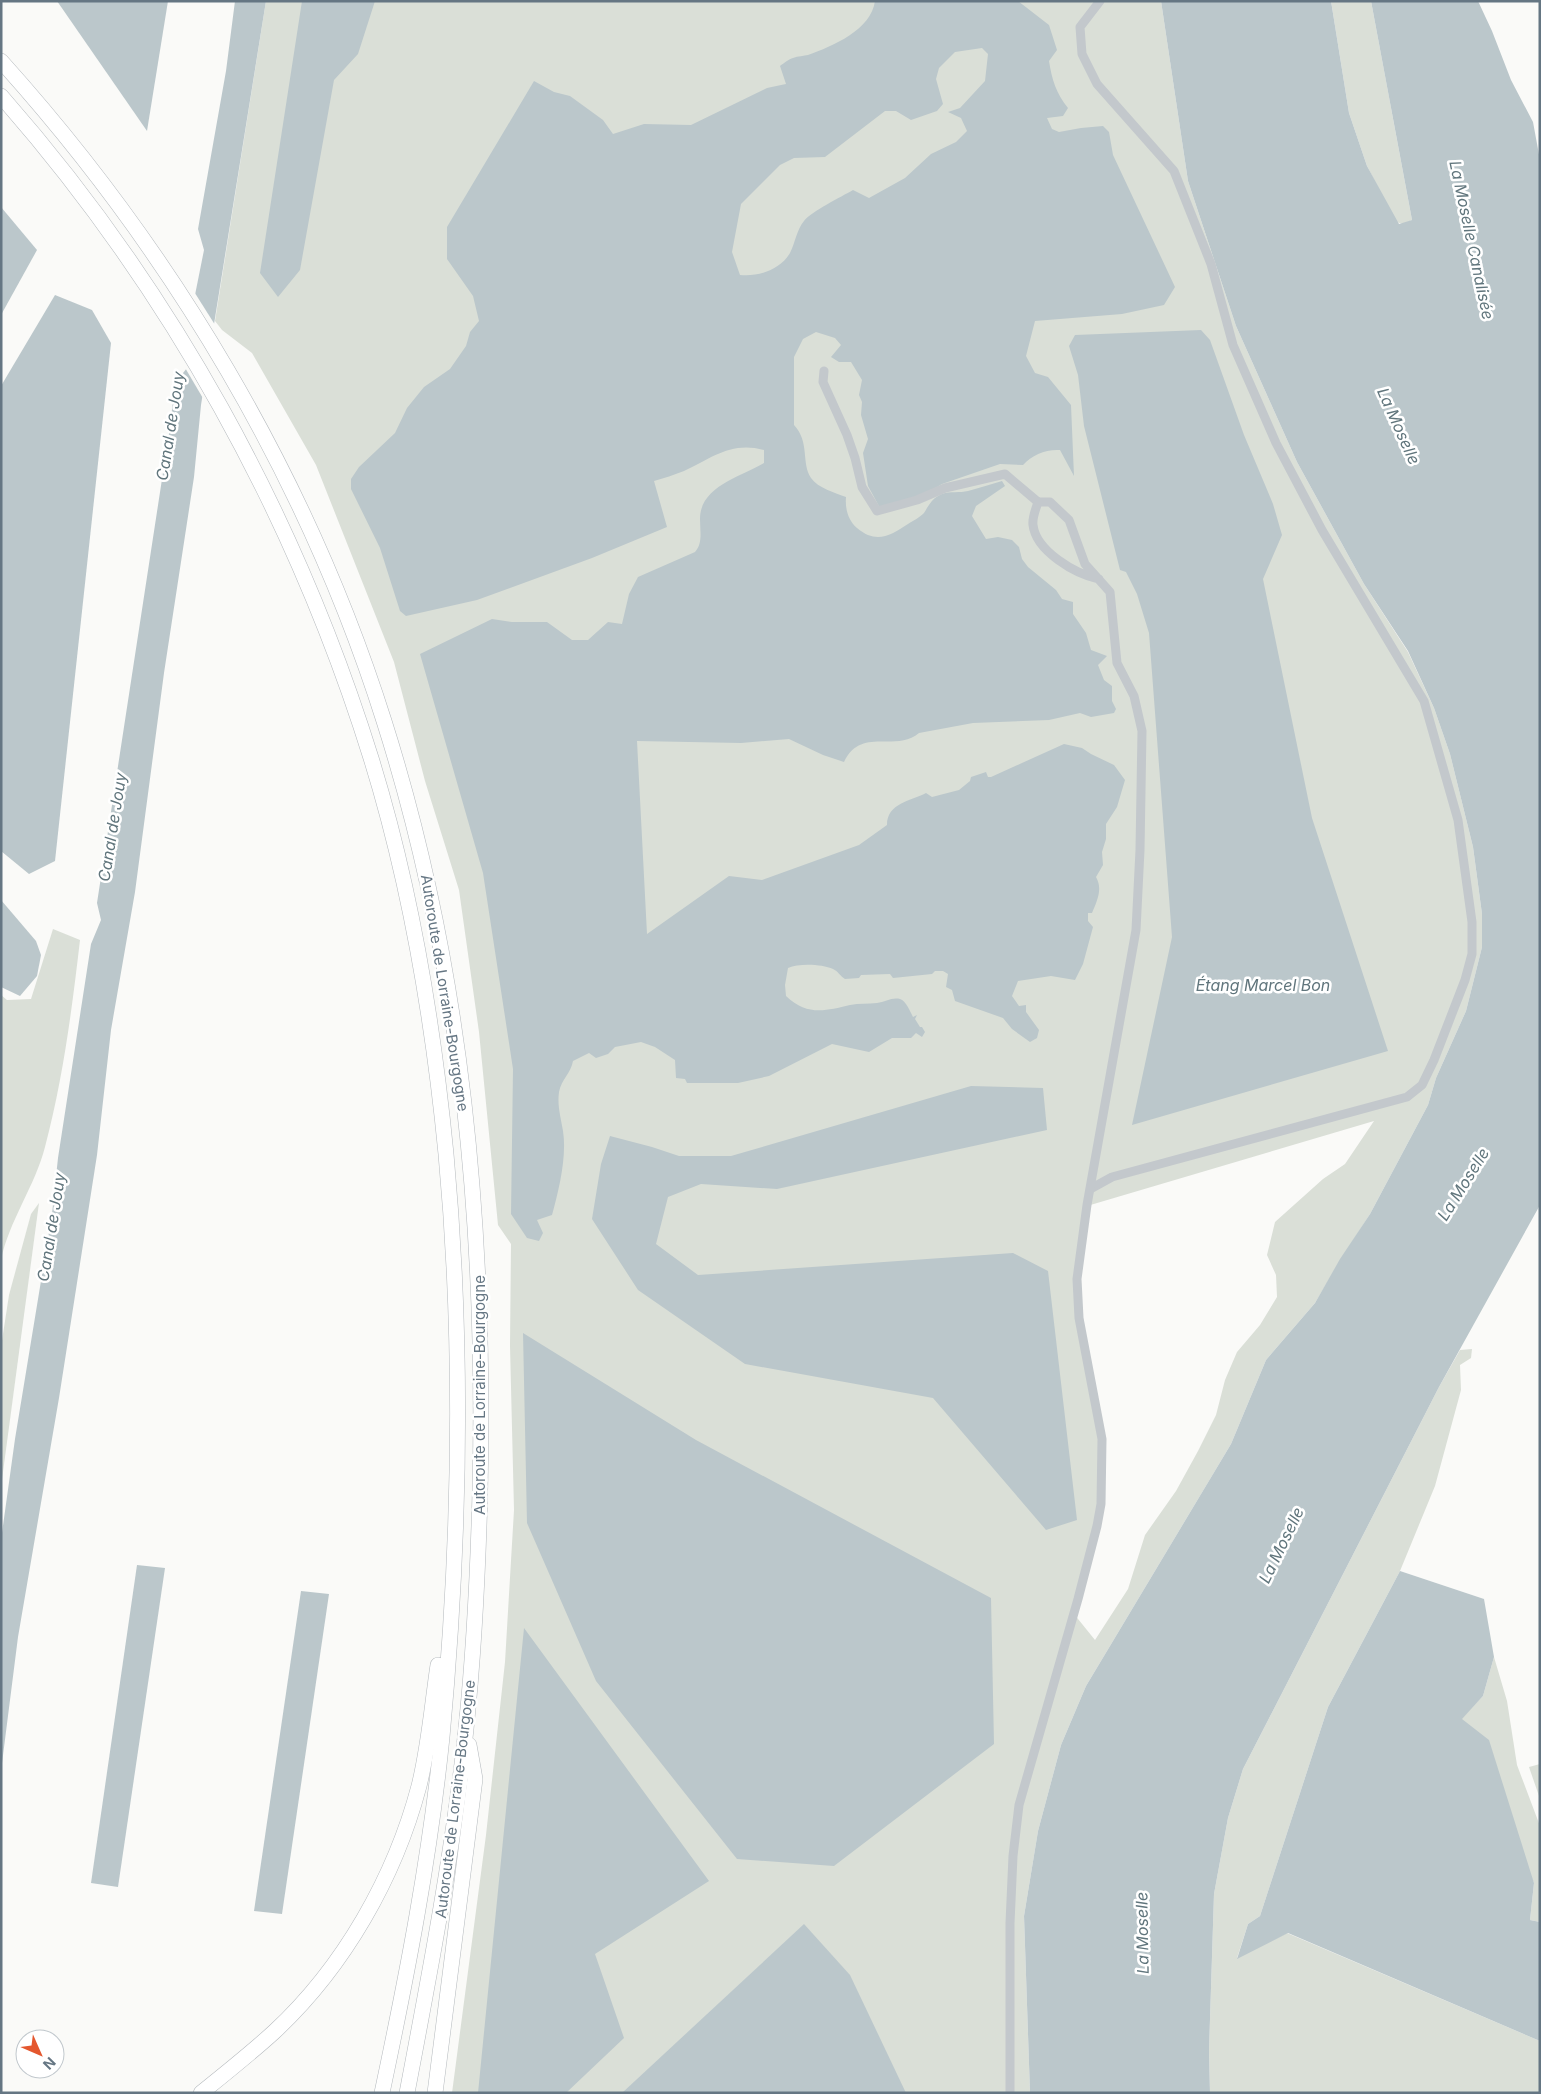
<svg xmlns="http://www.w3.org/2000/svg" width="1541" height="2094" font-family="Inter,sans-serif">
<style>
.green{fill:#dadfd7;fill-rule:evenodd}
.water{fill:#bbc7cb;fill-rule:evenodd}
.pier{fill:#fafaf8}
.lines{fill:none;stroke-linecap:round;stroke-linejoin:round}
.highway-casing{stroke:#b4b9bd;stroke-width:16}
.street{stroke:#c3c8cc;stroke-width:9}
.highway{stroke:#fff;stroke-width:15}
.labels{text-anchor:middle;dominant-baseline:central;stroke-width:5;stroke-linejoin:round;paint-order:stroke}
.street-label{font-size:15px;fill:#657683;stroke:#fff}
.water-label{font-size:16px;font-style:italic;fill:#60757c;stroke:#fff}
</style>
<rect width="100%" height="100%" fill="#fafaf8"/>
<g class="green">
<path d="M266 1H1161L1188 181 1236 326 1297 462 1364 584 1408 652 1434 708 1450 754 1473 847 1482 914V947L1466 1011 1436 1078 1428 1105 1370 1214 1341 1259 1315 1303 1266 1360 1231 1444 1086 1686 1061 1745 1038 1831 1024 1916 1030 2093H452L486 1835 505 1662 514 1510 510 1346 511 1244 498 1225 479 1032 459 890 425 781 394 662 316 465 252 353 222 330 215 321ZM1374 1121 1345 1164 1323 1179 1275 1222 1267 1255 1276 1275 1277 1297 1260 1325 1237 1352 1225 1380 1216 1415 1198 1451 1176 1491 1145 1535 1128 1589 1095 1640 1074 1614 1101 1504 1102 1439 1077 1279 1087 1206Z"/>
<polygon points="1331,1 1371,1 1412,220 1403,224 1396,222 1367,166 1349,113"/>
<path d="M53 929 80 940C72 1009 63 1079 45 1147 35 1186 9 1221 1 1260V995L7 1000 31 999Z"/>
<polygon points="39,1203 1,1487 1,1347 9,1295 31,1214"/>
<polygon points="1472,1349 1471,1358 1460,1365 1461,1390 1435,1486 1400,1571 1328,1707 1260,1916 1248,1924 1237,1958 1287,1933 1540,2041 1540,2093 1210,2093 1209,2051 1214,1894 1228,1818 1243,1769 1439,1387 1460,1350"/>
<polygon points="1494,1657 1507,1701 1517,1765 1540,1826 1540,1922 1530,1920 1534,1883 1461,1719 1483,1696"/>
<polygon points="1540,1764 1540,1799 1529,1767"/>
</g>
<g class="water">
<polygon points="57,1 168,1 147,131"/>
<polygon points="235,1 266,1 201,405 194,477 164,673 135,892 111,1030 97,1155 59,1398 18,1637 1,1771 1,1540 15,1439 52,1214 58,1158 91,944 101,920 97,903 170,427 175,383 187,368 195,295 204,250 198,229 226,71"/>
<polygon points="302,1 375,1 358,54 334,80 300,270 278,297 260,273"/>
<path d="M875 1H1018L1049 25 1057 50 1049 61C1052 80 1056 93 1068 108L1063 116 1047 118 1052 129 1059 132 1081 128 1103 126 1109 132 1113 155 1175 287 1164 305 1122 314 1035 321 1026 356 1035 373 1048 377 1071 405 1074 476 1060 450C1046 449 1032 455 1023 465L1000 464 942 484 919 498 880 508 868 486 863 453 868 439 861 415 862 402 859 395 862 380 851 362H839L831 357 841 345 835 338 816 332 803 339 794 357V425C810 442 801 463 811 478 818 488 835 493 846 497 845 509 848 520 857 528 876 544 890 536 908 524 913 521 920 517 924 513 929 505 932 498 942 494 950 491 960 493 968 491 980 488 991 484 1002 481L1005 486 976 506 972 516 986 539 998 537 1012 540 1019 547 1022 559 1028 567 1056 590 1062 599 1073 602V614L1086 633 1091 650 1107 656 1098 665 1104 680 1112 686V701L1116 709 1114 713 1091 717 1080 713 1049 720 973 723 919 733C895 753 861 726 844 762L823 755 789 739 741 743 637 741 647 934 729 876 762 880 859 845 887 825C887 803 911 801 926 793L932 797 959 790 970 781 971 777 986 772 988 777H991L1064 744 1082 748 1091 754 1114 765 1125 780 1117 807 1106 824V839L1102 852 1103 865 1096 877C1103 889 1097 901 1092 913H1088V921L1093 927 1083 964 1075 980 1051 976 1018 981 1012 996 1019 1006 1026 1005V1012L1039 1030 1037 1038 1030 1042 1012 1029 1003 1018 955 1001 952 990 946 987 948 974 943 971H935L932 974 893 978 890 974 861 975 859 978 845 979C840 976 838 971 833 969 822 964 799 963 788 968L785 985 786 996C807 1016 825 1011 850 1005 859 1003 868 1004 877 1003 885 1002 892 997 900 999 906 1001 910 1011 913 1017L917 1015 915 1019 920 1027H922L925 1032 922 1037 916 1033 911 1038H892L869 1052 832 1044 769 1076 738 1083H687L685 1079 676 1078 675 1060 655 1047 641 1042 615 1047 608 1054 596 1058 589 1053 573 1061C571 1073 561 1080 559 1092 557 1106 561 1118 563 1131 567 1156 559 1190 552 1215L537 1220 543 1233 539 1241 527 1238 511 1214 513 1069 483 873 420 654 492 619 512 622H547L572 640H588L608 622 622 624 629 594 638 577 695 552C703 543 700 531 700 519 700 486 741 477 764 463V450C731 441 712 458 684 471 674 475 664 478 654 481L667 527 592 558 477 600 406 616 400 611 380 548 351 489V479L359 467 395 433 407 408 424 387 450 369 466 346 470 332 479 321 473 296 447 259V227L534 81 554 92 570 96 603 120 613 134 644 124 691 125 767 88 786 84 780 66C784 63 789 59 793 58 798 56 804 56 808 55 833 46 871 30 875 1ZM982 48 988 54 985 81 960 108 948 112 961 118 967 131 956 142 931 154 905 178 869 198 853 190C841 197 812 211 804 221 797 229 795 243 790 253 780 270 758 277 740 275L732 252 741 204 780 165 794 158 825 157 885 111H896L911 120 937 111 943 104 936 79 939 68 955 52Z"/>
<polygon points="1161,1 1331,1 1349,113 1367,166 1399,224 1412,220 1371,1 1478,1 1492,31 1511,80 1533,122 1540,160 1540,1205 1439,1387 1243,1769 1228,1818 1214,1894 1209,2051 1210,2093 1030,2093 1024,1916 1038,1831 1061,1745 1086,1686 1231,1444 1266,1360 1315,1303 1340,1259 1370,1214 1428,1105 1436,1078 1466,1011 1482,947 1482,914 1473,847 1450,754 1434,708 1408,651 1364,584 1297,462 1236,326 1188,181"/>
<polygon points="1,207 37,250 1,315"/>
<polygon points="55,295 92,310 111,343 55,861 29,874 1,851 1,386"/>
<polygon points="1201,330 1210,340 1244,435 1273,504 1282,535 1263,579 1312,818 1388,1051 1132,1125 1172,937 1149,633 1137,594 1126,572 1120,570 1084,426 1078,375 1069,346 1075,335"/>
<polygon points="1,900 36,941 41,955 37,976 20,996 1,987"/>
<polygon points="971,1086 1043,1088 1047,1130 777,1189 701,1184 668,1197 656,1244 698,1275 1013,1253 1048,1271 1077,1520 1046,1530 933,1398 745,1364 638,1290 592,1219 601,1164 610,1136 652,1147 679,1156 731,1156"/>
<polygon points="523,1333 696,1440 991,1598 994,1744 834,1866 737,1859 596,1681 527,1523"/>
<polygon points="137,1565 165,1568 118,1887 91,1883"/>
<polygon points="1400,1571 1484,1599 1494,1657 1483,1696 1462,1719 1489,1740 1534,1883 1530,1920 1540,1922 1540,2041 1288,1933 1237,1959 1248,1924 1260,1916 1328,1707"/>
<polygon points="301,1591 329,1594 282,1914 254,1911"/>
<polygon points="524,1628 709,1881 595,1954 624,2038 566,2093 478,2093"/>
<polygon points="804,1924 850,1975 906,2093 622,2093"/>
</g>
<polygon class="pier" points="193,290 217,328 204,400 184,366"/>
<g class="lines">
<defs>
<g id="highway">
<path d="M1 61C172 251 307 477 384 721 463 970 486 1232 480 1492 478 1571 474 1651 466 1729 453 1852 430 1972 407 2093"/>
<path d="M1 96C170 288 295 514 371 758 411 887 433 1020 446 1154 464 1348 460 1543 442 1737 430 1857 407 1975 382 2093"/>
<path d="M201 2093C226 2073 251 2053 274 2032 344 1967 395 1877 419 1786 429 1746 432 1705 438 1665"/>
<polyline points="435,2093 475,1779 469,1745"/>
</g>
</defs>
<use href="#highway" class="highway-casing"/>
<g class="street">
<polyline points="824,371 823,382 847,435 855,458 862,487 877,511 917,500 945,488 1005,474 1038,502"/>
<polyline points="1092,1188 1112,1177 1407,1097 1422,1085 1434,1060 1465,980 1472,954 1472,922 1458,820 1424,701 1322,530 1276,443 1233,345 1211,264 1174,171 1097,84 1082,54 1080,27 1100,1"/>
<path d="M1010 2093V1923L1013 1856 1019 1805 1078 1599 1097 1526 1101 1504 1102 1439 1079 1318 1077 1279 1087 1205 1136 930 1140 850 1142 731 1134 696 1117 663 1110 592 1085 564 1069 520 1050 502H1038C1036 509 1032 517 1033 525 1036 551 1075 574 1099 579"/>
</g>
<use href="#highway" class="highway"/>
</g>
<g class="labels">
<g class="street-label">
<text transform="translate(445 993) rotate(81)">Autoroute de Lorraine-Bourgogne</text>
<text transform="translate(479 1395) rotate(-90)">Autoroute de Lorraine-Bourgogne</text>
<text transform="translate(455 1799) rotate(-83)">Autoroute de Lorraine-Bourgogne</text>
</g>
<g class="water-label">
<text transform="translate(1472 240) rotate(78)">La Moselle Canalisée</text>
<text transform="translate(170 426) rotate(-81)">Canal de Jouy</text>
<text transform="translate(1399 426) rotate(66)">La Moselle</text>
<text transform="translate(112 827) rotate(-81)">Canal de Jouy</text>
<text x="1263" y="985">Étang Marcel Bon</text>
<text transform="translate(1463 1184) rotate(-58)">La Moselle</text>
<text transform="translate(51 1227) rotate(-81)">Canal de Jouy</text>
<text transform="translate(1281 1545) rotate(-64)">La Moselle</text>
<text transform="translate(1142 1933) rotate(-91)">La Moselle</text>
</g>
</g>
<rect width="1541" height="2094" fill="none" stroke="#657683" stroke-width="5"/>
<g transform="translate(40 2054) rotate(135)"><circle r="24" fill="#ffffff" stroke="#c1c8cd"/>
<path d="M0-4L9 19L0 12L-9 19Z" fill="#e4572e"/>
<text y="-8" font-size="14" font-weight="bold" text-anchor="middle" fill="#657683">N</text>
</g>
</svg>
